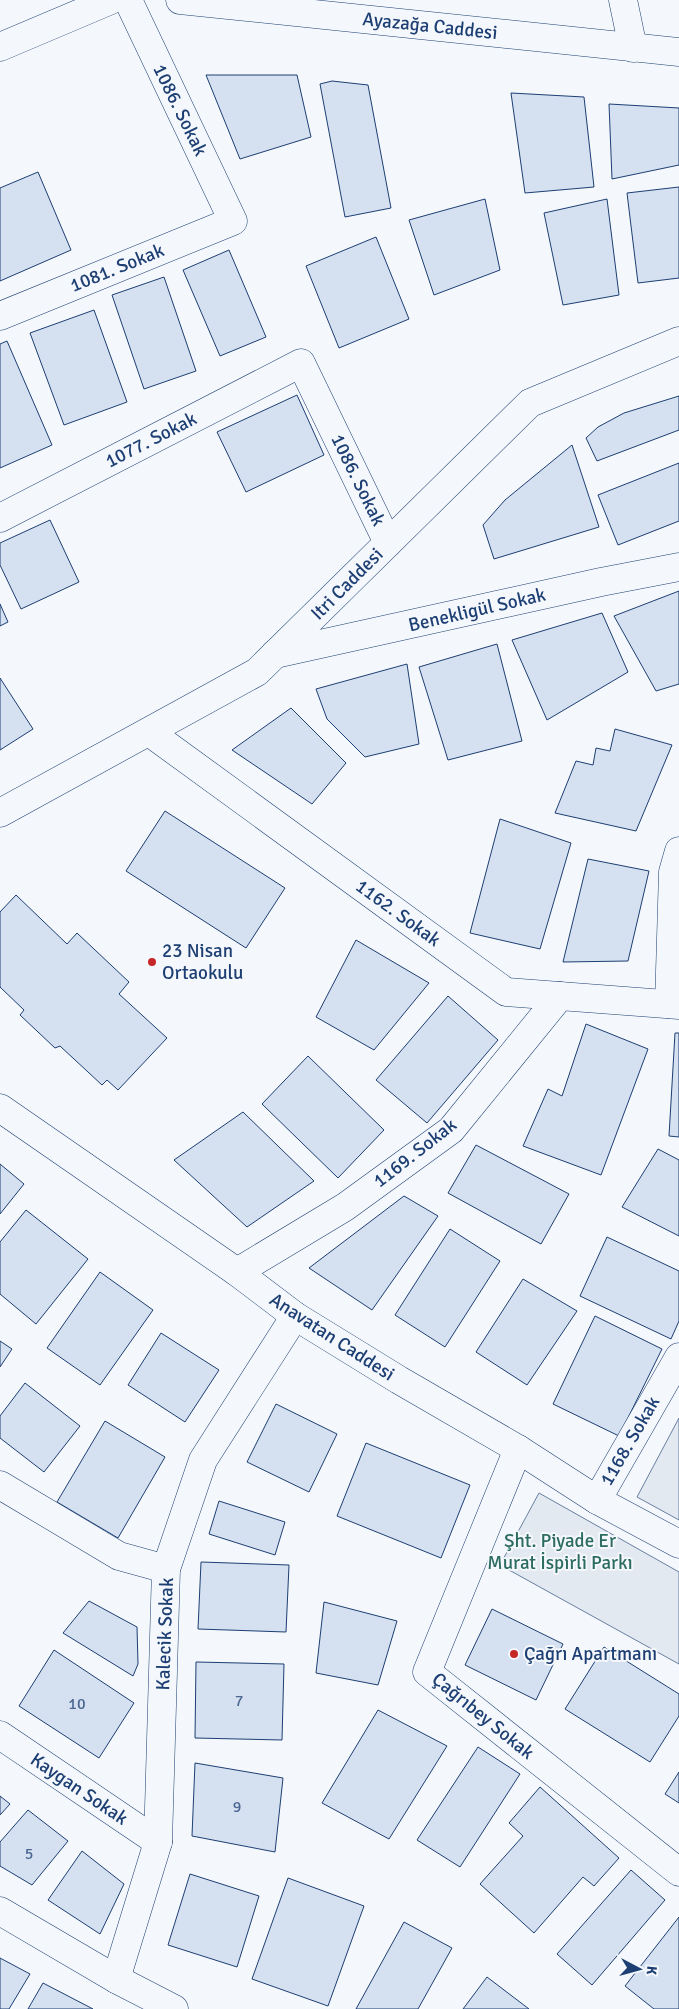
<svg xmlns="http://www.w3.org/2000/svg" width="679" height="2009" font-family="Signika,sans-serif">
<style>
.green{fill:#e3e9f0;stroke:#687fa3}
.building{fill:#d5e0f0;stroke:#1d3f73}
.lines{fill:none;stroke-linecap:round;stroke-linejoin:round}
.minor-casing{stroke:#1d3f73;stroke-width:29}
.minor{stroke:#f4f7fb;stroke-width:28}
.poi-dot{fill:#c62828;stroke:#f4f7fb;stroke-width:2}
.labels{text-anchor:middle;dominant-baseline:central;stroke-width:4;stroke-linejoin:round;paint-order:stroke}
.number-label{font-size:16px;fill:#4b6792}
.street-label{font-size:19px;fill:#1d3f73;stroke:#f4f7fb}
.poi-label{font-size:19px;fill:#1d3f73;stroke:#f4f7fb;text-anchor:start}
.park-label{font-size:19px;fill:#2c6c60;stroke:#f4f7fb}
</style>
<rect width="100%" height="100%" fill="#f4f7fb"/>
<g class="green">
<polygon points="679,1418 679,1520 637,1497"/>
<polygon points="539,1493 679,1572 679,1664 500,1565"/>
</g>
<g class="building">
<polygon points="206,75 297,75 311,137 240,159"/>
<polygon points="332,81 368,85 391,208 345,217 320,84"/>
<polygon points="511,93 584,97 594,187 525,193"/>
<polygon points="609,104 679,108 679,165 612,179"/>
<polygon points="38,172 71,250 0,281 0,188"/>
<polygon points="679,187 679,278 638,283 627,193"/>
<polygon points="485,199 500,270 434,295 409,220"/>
<polygon points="607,199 619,295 563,305 544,213"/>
<polygon points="376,237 409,319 339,348 306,266"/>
<polygon points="229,250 266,337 220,356 183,270"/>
<polygon points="164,277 196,371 144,389 112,295"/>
<polygon points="94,310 127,402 64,425 30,333"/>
<polygon points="7,341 52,445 0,468 0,344"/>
<polygon points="297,395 324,455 246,492 217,432"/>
<polygon points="679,396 679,430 597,461 586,438 598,427 624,413"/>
<polygon points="572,445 599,527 494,559 483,525 505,500"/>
<polygon points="679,463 679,521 618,545 598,495"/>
<polygon points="50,520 79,582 21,609 0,565 0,543"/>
<polygon points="679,591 679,684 656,691 614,616"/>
<polygon points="0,604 8,622 0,626"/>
<polygon points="602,613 628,672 547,720 512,640"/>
<polygon points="497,644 522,741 448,760 419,667"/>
<polygon points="407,664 419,744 365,757 327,719 316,689"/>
<polygon points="0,678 33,729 0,750"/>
<polygon points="291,708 346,763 312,804 232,750"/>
<polygon points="615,729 672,745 636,831 555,813 576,761 593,765 596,748 610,751"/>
<polygon points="165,811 285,888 246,948 126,871"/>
<polygon points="500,819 571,843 540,949 470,933"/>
<polygon points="588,859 649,871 628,961 563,962"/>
<polygon points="16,895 67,944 77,933 129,982 119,994 167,1038 118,1090 107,1080 102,1085 60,1046 55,1048 20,1015 24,1010 0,987 0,912"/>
<polygon points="356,940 429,983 374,1050 316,1017"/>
<polygon points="448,996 498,1040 427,1123 376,1080"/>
<polygon points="586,1024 648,1049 601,1175 523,1146 548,1089 562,1096"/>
<polygon points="675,1033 679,1033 679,1137 669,1136"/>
<polygon points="308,1056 384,1130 338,1178 262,1104"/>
<polygon points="243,1112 314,1181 247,1227 174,1160"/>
<polygon points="476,1145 569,1194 541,1244 448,1193"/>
<polygon points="658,1149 679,1160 679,1236 622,1207"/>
<polygon points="0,1164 24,1184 0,1214"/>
<polygon points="404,1196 438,1216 372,1310 309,1268"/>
<polygon points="26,1210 88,1259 36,1324 0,1294 0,1242"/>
<polygon points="450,1229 500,1261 445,1347 395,1315"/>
<polygon points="607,1237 679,1271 679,1321 671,1339 580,1296"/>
<polygon points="100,1272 153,1310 100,1385 47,1348"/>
<polygon points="523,1279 577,1311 527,1385 476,1352"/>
<polygon points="595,1316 662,1349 619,1436 553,1404"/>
<polygon points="161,1333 219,1370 185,1422 128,1385"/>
<polygon points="0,1341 12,1349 0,1367"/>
<polygon points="25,1383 80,1426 44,1472 0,1438 0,1416"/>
<polygon points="276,1404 337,1434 309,1492 247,1462"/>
<polygon points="105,1421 165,1457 118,1538 57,1502"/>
<polygon points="366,1443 470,1485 441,1558 337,1516"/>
<polygon points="219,1501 285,1522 275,1555 209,1534"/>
<polygon points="201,1562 289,1565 286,1632 198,1629"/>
<polygon points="89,1601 137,1627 138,1664 133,1676 63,1633"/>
<polygon points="324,1602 397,1621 378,1685 316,1673"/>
<polygon points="492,1609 563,1644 536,1700 465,1665"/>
<polygon points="604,1647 679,1694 679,1716 650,1762 565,1709"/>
<polygon points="54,1650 134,1703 99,1758 19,1706"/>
<polygon points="196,1662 284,1664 282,1740 195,1738"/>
<polygon points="378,1710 447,1746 389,1839 322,1803"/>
<polygon points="478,1747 520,1774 460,1867 417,1840"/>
<polygon points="195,1763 283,1778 275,1852 192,1836"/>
<polygon points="679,1772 679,1803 665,1794"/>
<polygon points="540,1787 619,1858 594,1886 583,1877 534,1933 480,1884 523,1836 509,1823"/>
<polygon points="0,1796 10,1804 0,1815"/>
<polygon points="28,1810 68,1841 32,1885 0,1866 0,1842"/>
<polygon points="82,1851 124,1884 100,1934 48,1900"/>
<polygon points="631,1870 665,1900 592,1985 557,1954"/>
<polygon points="190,1874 259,1896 237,1967 168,1945"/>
<polygon points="288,1878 364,1906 328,2006 252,1979"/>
<polygon points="679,1917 679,2009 654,2009 625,1986"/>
<polygon points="404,1922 452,1948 418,2009 356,2009"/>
<polygon points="0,1958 30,1974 9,2009 0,2009"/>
<polygon points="487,1977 529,2009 463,2009"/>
<polygon points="43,1983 93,2009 28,2009"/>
</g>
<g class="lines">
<defs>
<g id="minor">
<polyline points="180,0 679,52"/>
<polyline points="623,0 633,48"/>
<polyline points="0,47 111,0"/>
<polyline points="0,316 233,221 128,0"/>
<polyline points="0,518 301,363 388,543"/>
<polyline points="275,654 601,582 679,567"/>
<polyline points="149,732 506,992 679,1005"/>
<polyline points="0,813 257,672 530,403 679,341"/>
<polyline points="669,1004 673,872 679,851"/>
<polyline points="0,1108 237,1272 295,1316 399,1380 518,1449 597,1500 679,1544"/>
<polyline points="237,1272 345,1207 451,1130 560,996"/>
<polyline points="518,1449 427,1672 679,1872"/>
<polyline points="0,1485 119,1556 166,1569"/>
<polyline points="597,1500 679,1357"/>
<polyline points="0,1735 158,1842"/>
<polyline points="0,1911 116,1979 174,2009"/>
<polyline points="116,1979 158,1842 166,1569 203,1460 295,1316"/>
</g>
</defs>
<use href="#minor" class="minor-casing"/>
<use href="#minor" class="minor"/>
</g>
<g class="poi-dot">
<circle cx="152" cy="962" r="5"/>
<circle cx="514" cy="1654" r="5"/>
</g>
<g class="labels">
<g class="number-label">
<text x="239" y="1701">7</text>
<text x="77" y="1704">10</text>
<text x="237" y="1807">9</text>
<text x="29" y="1854">5</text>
</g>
<g class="street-label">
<text transform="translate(430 26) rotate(6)">Ayazağa Caddesi</text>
<text transform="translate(180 110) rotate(64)">1086. Sokak</text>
<text transform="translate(117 268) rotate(-22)">1081. Sokak</text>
<text transform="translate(151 440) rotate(-27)">1077. Sokak</text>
<text transform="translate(358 480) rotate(64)">1086. Sokak</text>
<text transform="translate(347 584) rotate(-45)">Itri Caddesi</text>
<text transform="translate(477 610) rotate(-13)">Benekligül Sokak</text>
<text transform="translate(398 913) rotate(36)">1162. Sokak</text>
<text transform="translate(415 1153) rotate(-38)">1169. Sokak</text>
<text transform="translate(332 1337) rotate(33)">Anavatan Caddesi</text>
<text transform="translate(630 1441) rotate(-60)">1168. Sokak</text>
<text transform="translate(165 1634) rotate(-88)">Kalecik Sokak</text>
<text transform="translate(483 1716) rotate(39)">Çağrıbey Sokak</text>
<text transform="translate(79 1789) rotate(34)">Kaygan Sokak</text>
</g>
<g class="poi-label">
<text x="162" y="951">23 Nisan<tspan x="162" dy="22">Ortaokulu</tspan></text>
<text x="524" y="1654">Çağrı Apartmanı</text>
</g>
<g class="park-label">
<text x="560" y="1541">Şht. Piyade Er<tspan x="560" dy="22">Murat İspirli Parkı</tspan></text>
</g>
</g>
<g transform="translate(639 1969) rotate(96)" stroke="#f4f7fb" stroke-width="4" paint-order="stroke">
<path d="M0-4L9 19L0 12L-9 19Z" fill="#1d3f73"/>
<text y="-8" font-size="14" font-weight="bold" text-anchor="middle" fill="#1d3f73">K</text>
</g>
</svg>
